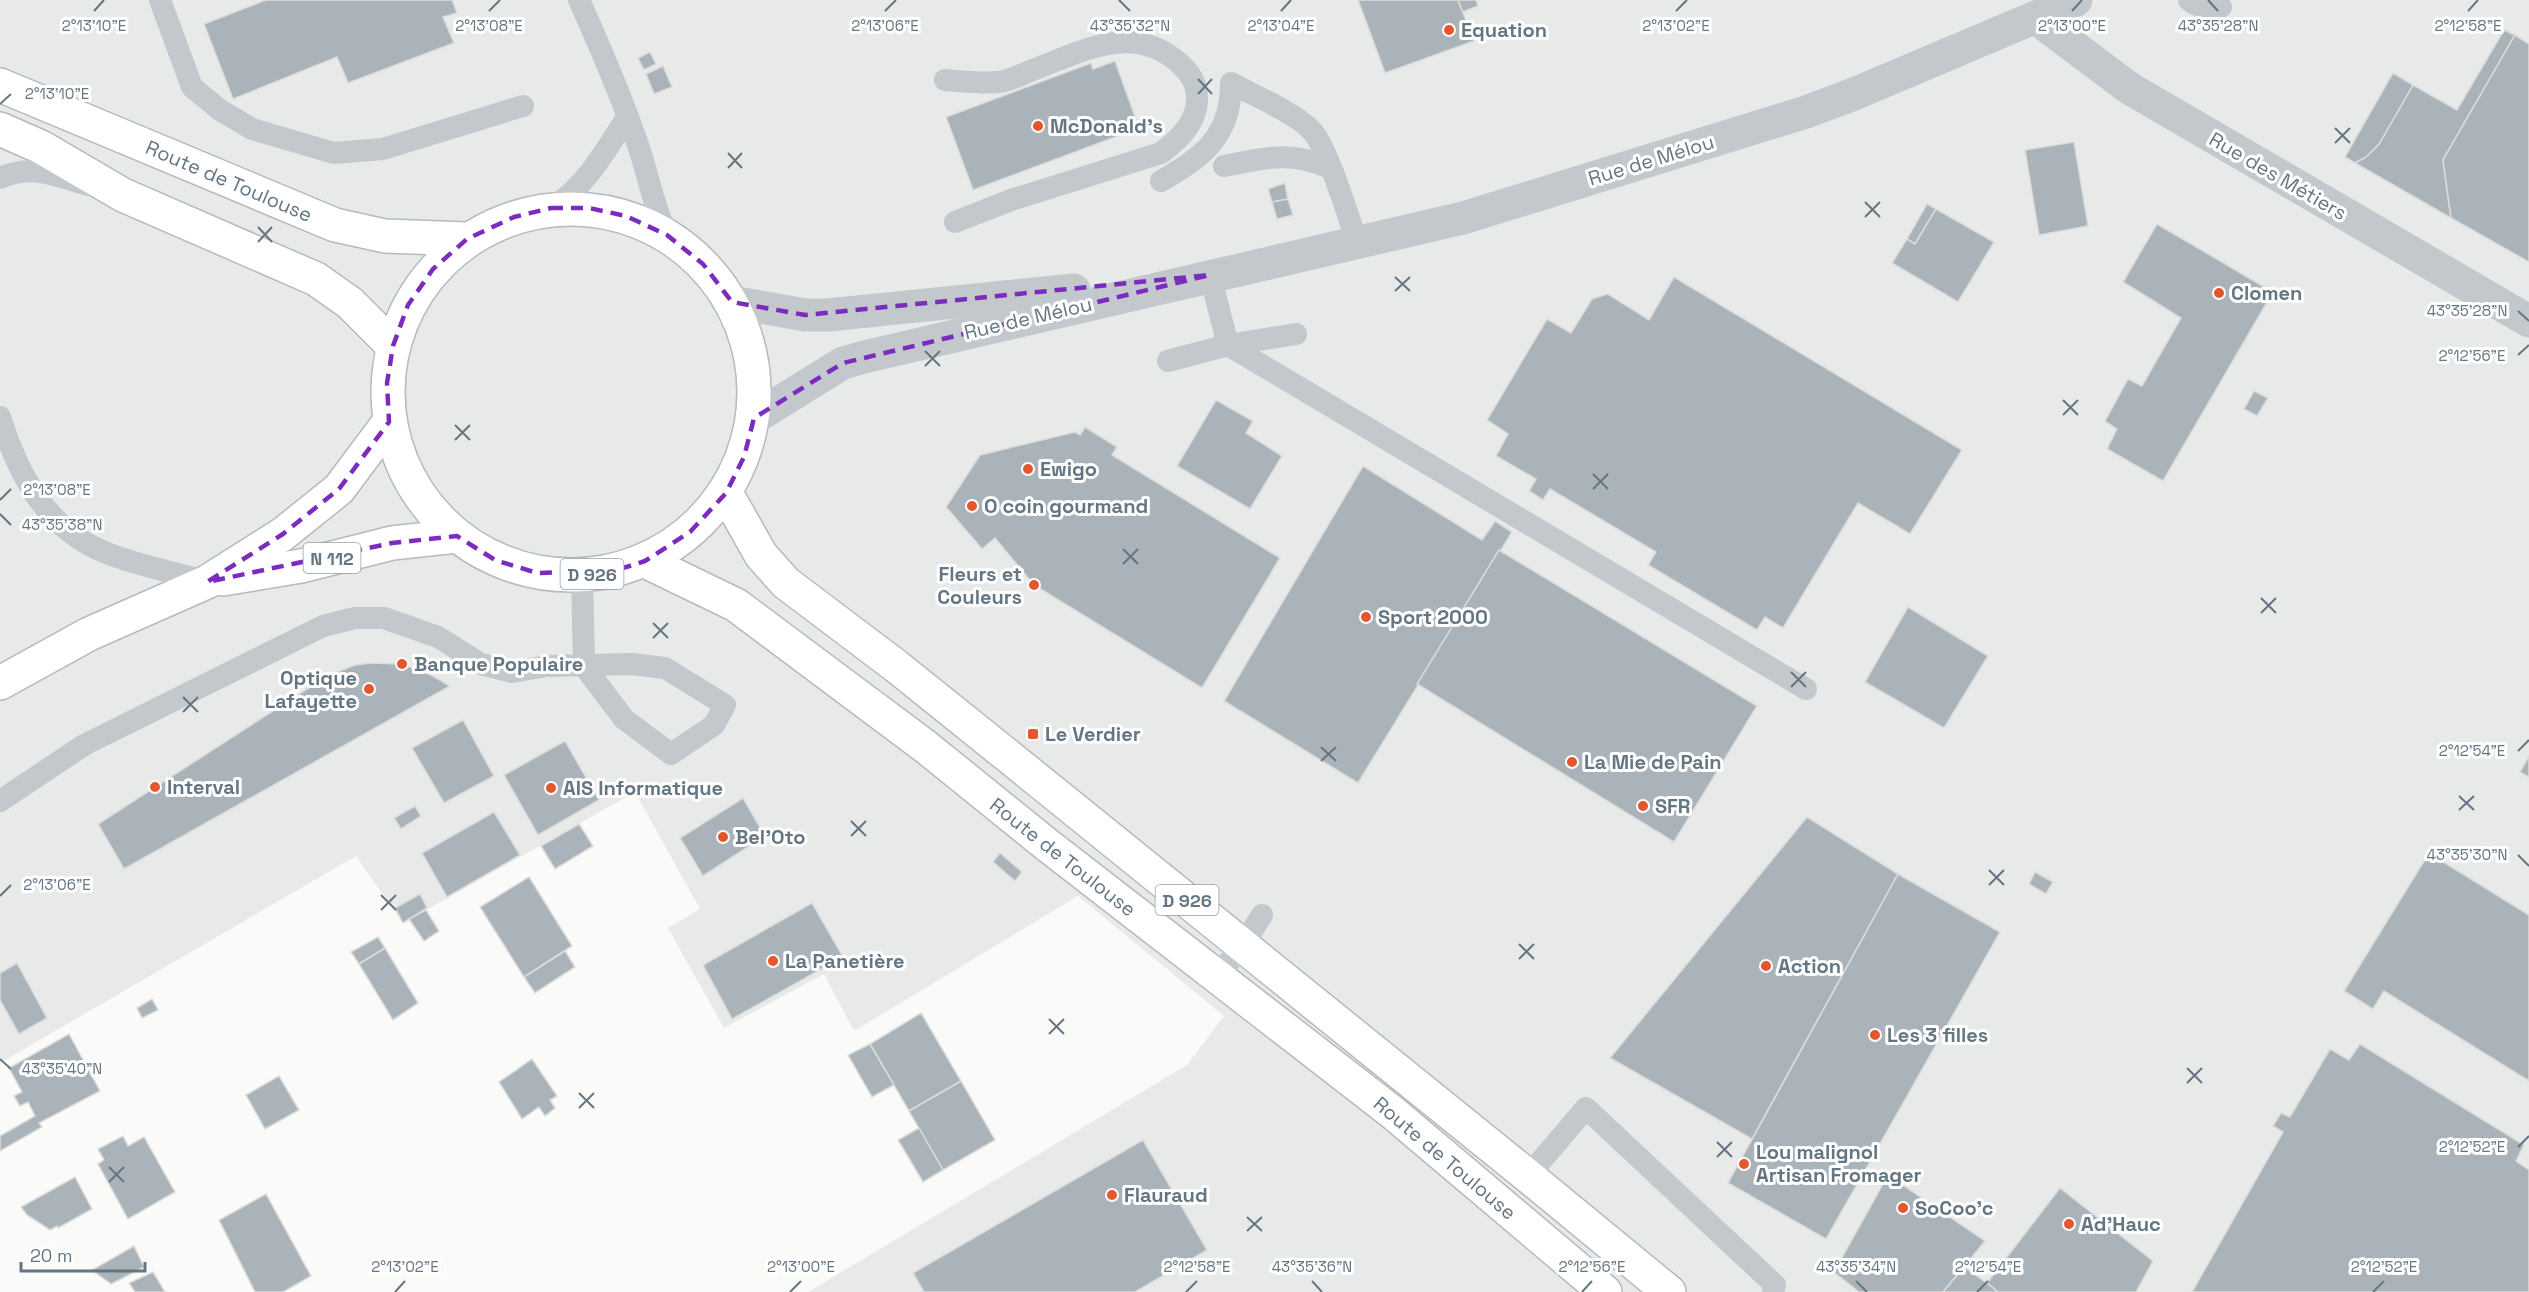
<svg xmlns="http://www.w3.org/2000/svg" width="2529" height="1292" font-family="'Space Grotesk',sans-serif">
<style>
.built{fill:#e8e9e9}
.building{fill:#aab3b9;stroke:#dcdcda;stroke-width:1.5}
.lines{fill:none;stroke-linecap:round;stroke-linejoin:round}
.primary-casing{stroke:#b5babe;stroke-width:36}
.lane{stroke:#c3c8cc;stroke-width:22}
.street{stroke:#c3c8cc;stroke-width:33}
.primary{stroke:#fff;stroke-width:33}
.marked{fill:none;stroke:#7b2cbf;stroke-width:4.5;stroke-dasharray:12 8;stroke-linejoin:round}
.ticks{fill:none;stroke:#657683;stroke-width:2}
.poi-dot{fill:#e4572e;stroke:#fff;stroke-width:2}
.labels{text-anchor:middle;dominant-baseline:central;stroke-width:6;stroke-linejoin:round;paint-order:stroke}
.shield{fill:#fff;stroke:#939fa8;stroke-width:1.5}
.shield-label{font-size:18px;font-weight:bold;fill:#657683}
.poi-label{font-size:20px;font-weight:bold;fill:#657683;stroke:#fff;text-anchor:start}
.street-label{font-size:20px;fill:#657683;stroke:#fff}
.ticks-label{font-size:15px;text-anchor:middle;fill:#657683;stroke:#fff;stroke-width:6;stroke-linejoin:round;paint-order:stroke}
</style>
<rect width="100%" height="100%" fill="#fafaf8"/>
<polygon class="built" points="0,0 2529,0 2529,1292 808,1292 1187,1065 1224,1016 1078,896 854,1031 824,974 724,1028 668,928 700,909 635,792 403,923 356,856 0,1063"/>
<g class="building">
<polygon points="266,0 452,0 457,13 443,17 454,43 348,83 337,57 233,99 204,24"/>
<polygon points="1358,0 1458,0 1474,41 1385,73"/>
<polygon points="1458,0 1476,0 1478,6 1463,12"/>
<polygon points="2504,30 2515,35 2443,160 2451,218 2355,163 2366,157 2379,144 2413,85 2457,110"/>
<polygon points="2515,35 2529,44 2529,262 2451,218 2443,160"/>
<polygon points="650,52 656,64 644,70 638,58"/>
<polygon points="1115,61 1137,122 1116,130 1118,136 973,190 946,117 1091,63 1093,69"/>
<polygon points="663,66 672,87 654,94 646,74"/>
<polygon points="2393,73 2413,85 2379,144 2366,157 2355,163 2345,157"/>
<polygon points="2074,142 2088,226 2039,235 2025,150"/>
<polygon points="1285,183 1288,199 1272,202 1268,189"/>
<polygon points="1288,199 1293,215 1277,219 1272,202"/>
<polygon points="1927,204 1936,209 1915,244 1907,239"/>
<polygon points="1936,209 1994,242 1958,302 1892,263 1907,239 1915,244"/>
<polygon points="2157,224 2273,292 2163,481 2107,449 2117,429 2105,421 2128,379 2142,386 2181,318 2123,282"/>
<polygon points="1674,277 1962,450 1910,534 1858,503 1783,628 1765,617 1757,630 1648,565 1656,552 1550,489 1543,500 1529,491 1536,479 1496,456 1508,434 1487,420 1547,319 1571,333 1592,299 1608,294 1649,320"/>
<polygon points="2254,391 2268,398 2257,416 2244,409"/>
<polygon points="1216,400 1253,421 1246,433 1282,456 1250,509 1177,466"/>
<polygon points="1085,427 1117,447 1112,455 1280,558 1202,688 1034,585 995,538 982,549 946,507 980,455 1075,432 1080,435"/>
<polygon points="1363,466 1482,540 1495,521 1512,532 1358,783 1224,701"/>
<polygon points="1499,550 1757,706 1674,842 1417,684"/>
<polygon points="1908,607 1988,656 1944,728 1865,682"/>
<polygon points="371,663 402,664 431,675 450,686 124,869 98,824 327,676 355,665"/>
<polygon points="463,720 494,776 444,803 412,748"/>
<polygon points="565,741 599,800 538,835 504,775"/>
<polygon points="2529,756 2529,777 2520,772"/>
<polygon points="743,798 765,836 703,876 680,838"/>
<polygon points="415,806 421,816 401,829 394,818"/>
<polygon points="494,812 520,855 447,897 422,853"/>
<polygon points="1807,817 1898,874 1752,1139 1610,1058"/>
<polygon points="579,824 593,846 555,869 541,846"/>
<polygon points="1000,853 1022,872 1015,881 993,862"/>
<polygon points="2429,853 2529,915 2529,1081 2384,991 2373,1009 2344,991"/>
<polygon points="2035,872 2053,882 2046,894 2029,884"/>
<polygon points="1898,874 2000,932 1826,1239 1728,1183"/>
<polygon points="529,877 572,946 524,977 480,907"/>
<polygon points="420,894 427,908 403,923 395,908"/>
<polygon points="812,903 843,957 732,1019 703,965"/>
<polygon points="426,910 439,931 424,941 409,919"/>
<polygon points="378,937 385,948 359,964 351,952"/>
<polygon points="385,948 418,1003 393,1020 359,964"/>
<polygon points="565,951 575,967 535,993 524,977"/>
<polygon points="17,963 47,1018 19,1034 0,1000 0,973"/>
<polygon points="152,999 158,1010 142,1018 137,1008"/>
<polygon points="921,1013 961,1081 909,1111 870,1044"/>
<polygon points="69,1034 100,1091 39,1123 42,1127 0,1151 0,1136 35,1116 28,1102 20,1106 14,1096 22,1092 9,1068"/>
<polygon points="870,1044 894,1085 872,1097 848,1055"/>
<polygon points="2360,1044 2524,1145 2516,1161 2529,1170 2529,1292 2192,1292 2283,1132 2273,1126 2281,1113 2290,1117 2330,1049 2349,1060"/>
<polygon points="532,1059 557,1096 550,1100 555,1108 545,1116 539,1107 522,1119 499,1082"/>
<polygon points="279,1076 299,1110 265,1129 246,1095"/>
<polygon points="961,1081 995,1140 943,1170 909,1111"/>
<polygon points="919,1128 943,1170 923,1182 898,1140"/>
<polygon points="123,1136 128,1146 144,1137 175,1192 128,1219 98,1164 104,1160 98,1149"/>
<polygon points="1143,1140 1207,1250 1135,1292 924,1292 913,1273"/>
<polygon points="1888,1175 1985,1241 1943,1292 1859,1292 1834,1272"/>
<polygon points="75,1177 92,1209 58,1228 57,1226 50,1230 27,1215 21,1207"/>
<polygon points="2060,1188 2153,1261 2136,1292 1998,1292 1987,1283"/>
<polygon points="266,1194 311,1276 283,1292 255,1292 219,1220"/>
<polygon points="134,1246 144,1267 111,1284 92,1270"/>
<polygon points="1964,1267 1987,1283 1998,1292 1943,1292"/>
<polygon points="153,1272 165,1292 135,1292 129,1283"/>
</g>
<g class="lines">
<defs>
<g id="primary">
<polyline points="0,85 335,225 385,236 467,239"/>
<polyline points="0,129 41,147 123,195 316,279 350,303 393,346"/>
<circle cx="571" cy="392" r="183"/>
<polyline points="726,493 761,555 786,583 896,666 1013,760 1528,1176 1669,1292"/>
<polyline points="645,561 736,605 926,747 1046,844 1392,1112 1605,1292"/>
<polyline points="223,579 301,566 392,543 457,536"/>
<polyline points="0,683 89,634 207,582 283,534 339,489 389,422"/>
</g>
</defs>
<use href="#primary" class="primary-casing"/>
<g class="lane">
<polyline points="160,0 192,87 220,110 252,129 334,153 383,149 523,106"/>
<path d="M579 0C601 49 623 99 640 151 649 179 654 207 667 235"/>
<path d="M2189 0C2197 8 2210 8 2221 7"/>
<path d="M945 80C962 81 982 84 999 82 1009 81 1020 75 1030 71 1079 53 1132 21 1179 63 1191 73 1198 86 1197 102 1195 125 1178 140 1161 153L1011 200 955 222"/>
<path d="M1224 166C1264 158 1291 150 1330 168"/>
<path d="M0 178C33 163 55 176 88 185"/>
<path d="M1161 181C1204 156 1231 136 1231 83 1253 95 1295 113 1311 130 1328 147 1348 217 1357 242"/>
<path d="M551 208C584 189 607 149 627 117"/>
<polyline points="1210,275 1228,345 1806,689"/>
<polyline points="1168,361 1228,345 1296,334"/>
<path d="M0 417C18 474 46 528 104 552 135 565 174 572 207 582"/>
<polyline points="0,801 84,745 323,626 355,618 384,618 438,637 481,664 512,672 547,666 632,664 665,668 725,705 714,725 671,754 624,719 584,666 582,575"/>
<polyline points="1216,977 1243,945 1262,915"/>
<polyline points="1528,1176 1586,1108 1775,1285 1773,1292"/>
</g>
<g class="street">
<polyline points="2036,18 2129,88 2529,321"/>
<polyline points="732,302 805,315 828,315 1074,290"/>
<polyline points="754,418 843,363 864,357 1463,218 1806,112 1854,94 2076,0"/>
</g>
<use href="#primary" class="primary"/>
</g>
<path class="marked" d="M551 208H589L626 216 667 235 703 264 732 302 805 315 1210 275 843 363 754 418 744 457 726 493 690 532 645 561 614 571 537 573 495 560 457 536 392 543 207 582 283 534 339 489 389 422 387 383 393 346 408 305 433 269 467 239 514 217Z"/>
<path class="ticks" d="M1119 0 1130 11M2208 0 2218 11M94 11 104 0M489 11 500 0M885 11 896 0M1281 11 1291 0M1676 11 1687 0M2072 11 2082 0M2468 11 2478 0M1198 79 1212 94M1198 94 1212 79M0 104 11 94M2335 128 2350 143M2335 143 2350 128M728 153 742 168M728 168 742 153M1865 202 1880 217M1865 217 1880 202M258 227 272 242M258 242 272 227M1395 277 1410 291M1395 291 1410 277M2518 311 2529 321M925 351 940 366M2518 355 2529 345M925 366 940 351M2063 400 2078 415M2063 415 2078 400M455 425 470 440M455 440 470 425M1593 474 1608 489M1593 489 1608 474M0 500 11 489M0 514 11 525M1123 549 1138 564M1123 564 1138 549M2261 598 2276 613M2261 613 2276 598M653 623 668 638M653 638 668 623M1791 672 1806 687M1791 687 1806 672M183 697 198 712M183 712 198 697M1321 747 1336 761M2518 751 2529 740M1321 761 1336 747M2459 796 2474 810M2459 810 2474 796M851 821 866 836M851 836 866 821M2518 855 2529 866M1989 870 2004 885M1989 885 2004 870M381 895 396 910M0 896 11 885M381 910 396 895M1519 944 1534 959M1519 959 1534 944M1049 1019 1064 1034M1049 1034 1064 1019M0 1059 11 1069M2187 1068 2202 1083M2187 1083 2202 1068M579 1093 594 1108M579 1108 594 1093M1717 1142 1732 1157M2518 1147 2529 1136M1717 1157 1732 1142M109 1167 124 1182M109 1182 124 1167M1247 1217 1262 1231M1247 1231 1262 1217M1312 1281 1322 1292M1856 1281 1867 1292M395 1292 405 1281M790 1292 801 1281M1186 1292 1197 1281M1582 1292 1592 1281M1977 1292 1988 1281M2373 1292 2384 1281"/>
<g class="poi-dot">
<circle cx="1449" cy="30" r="6"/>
<circle cx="1038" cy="126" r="6"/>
<circle cx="2219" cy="293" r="6"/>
<circle cx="1028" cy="469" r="6"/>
<circle cx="972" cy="506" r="6"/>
<circle cx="1034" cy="585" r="6"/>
<circle cx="1366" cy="617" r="6"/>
<circle cx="402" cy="664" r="6"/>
<circle cx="369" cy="689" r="6"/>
<rect x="1027" y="728" width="12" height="12" rx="3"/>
<circle cx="1572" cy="762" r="6"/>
<circle cx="155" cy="787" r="6"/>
<circle cx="551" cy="788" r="6"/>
<circle cx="1643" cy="806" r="6"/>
<circle cx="723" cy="837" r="6"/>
<circle cx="773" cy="961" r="6"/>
<circle cx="1766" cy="966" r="6"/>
<circle cx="1875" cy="1035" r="6"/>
<circle cx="1744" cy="1164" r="6"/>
<circle cx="1112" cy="1195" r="6"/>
<circle cx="1903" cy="1208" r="6"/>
<circle cx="2069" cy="1224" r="6"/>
</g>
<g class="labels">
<g class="shield">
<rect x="303.5" y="543" width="57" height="30" rx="4.5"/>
<rect x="560.5" y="559" width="63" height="30" rx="4.5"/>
<rect x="1155.5" y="885" width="63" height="30" rx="4.5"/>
</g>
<g class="shield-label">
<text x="332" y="558">N 112</text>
<text x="592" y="574">D 926</text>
<text x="1187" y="900">D 926</text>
</g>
<g class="poi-label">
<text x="1461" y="30">Equation</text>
<text x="1050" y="126">McDonald's</text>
<text x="2231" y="293">Clomen</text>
<text x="1040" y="469">Ewigo</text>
<text x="984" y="506">O coin gourmand</text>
<text x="1022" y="574" text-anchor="end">Fleurs et<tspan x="1022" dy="23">Couleurs</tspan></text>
<text x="1378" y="617">Sport 2000</text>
<text x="414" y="664">Banque Populaire</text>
<text x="357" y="678" text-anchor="end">Optique<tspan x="357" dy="23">Lafayette</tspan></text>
<text x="1045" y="734">Le Verdier</text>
<text x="1584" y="762">La Mie de Pain</text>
<text x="167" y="787">Interval</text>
<text x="563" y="788">AIS Informatique</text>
<text x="1655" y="806">SFR</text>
<text x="735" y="837">Bel'Oto</text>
<text x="785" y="961">La Panetière</text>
<text x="1778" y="966">Action</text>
<text x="1887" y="1035">Les 3 filles</text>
<text x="1756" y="1152">Lou malignol<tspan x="1756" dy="23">Artisan Fromager</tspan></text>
<text x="1124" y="1195">Flauraud</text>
<text x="1915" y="1208">SoCoo'c</text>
<text x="2081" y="1224">Ad’Hauc</text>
</g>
<g class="street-label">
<text transform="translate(1651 160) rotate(-17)">Rue de Mélou</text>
<text transform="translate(2278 176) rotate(30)">Rue des Métiers</text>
<text transform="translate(229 181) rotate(23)">Route de Toulouse</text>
<text transform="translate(1028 318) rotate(-13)">Rue de Mélou</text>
<text transform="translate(1063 857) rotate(38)">Route de Toulouse</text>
<text transform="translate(1445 1158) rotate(40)">Route de Toulouse</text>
</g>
</g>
<g class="ticks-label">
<text x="94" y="31">2°13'10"E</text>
<text x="489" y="31">2°13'08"E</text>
<text x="885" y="31">2°13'06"E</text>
<text x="1130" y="31">43°35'32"N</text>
<text x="1281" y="31">2°13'04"E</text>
<text x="1676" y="31">2°13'02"E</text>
<text x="2072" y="31">2°13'00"E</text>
<text x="2218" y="31">43°35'28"N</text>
<text x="2468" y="31">2°12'58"E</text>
<text x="57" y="99">2°13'10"E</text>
<text x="2467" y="316">43°35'28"N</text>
<text x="2472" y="361">2°12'56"E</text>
<text x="57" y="495">2°13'08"E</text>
<text x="62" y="530">43°35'38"N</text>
<text x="2472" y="756">2°12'54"E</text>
<text x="2467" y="860">43°35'30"N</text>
<text x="57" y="890">2°13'06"E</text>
<text x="62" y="1074">43°35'40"N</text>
<text x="2472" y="1152">2°12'52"E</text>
<text x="1988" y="1272">2°12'54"E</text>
<text x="405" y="1272">2°13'02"E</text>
<text x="801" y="1272">2°13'00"E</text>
<text x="1197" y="1272">2°12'58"E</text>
<text x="1312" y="1272">43°35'36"N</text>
<text x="1592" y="1272">2°12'56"E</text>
<text x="1856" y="1272">43°35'34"N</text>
<text x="2384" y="1272">2°12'52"E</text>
</g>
<path d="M21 1262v9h124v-9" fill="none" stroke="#657683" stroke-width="3"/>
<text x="30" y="1262" font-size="18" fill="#657683" stroke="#ffffff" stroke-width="4.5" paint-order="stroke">20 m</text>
</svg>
